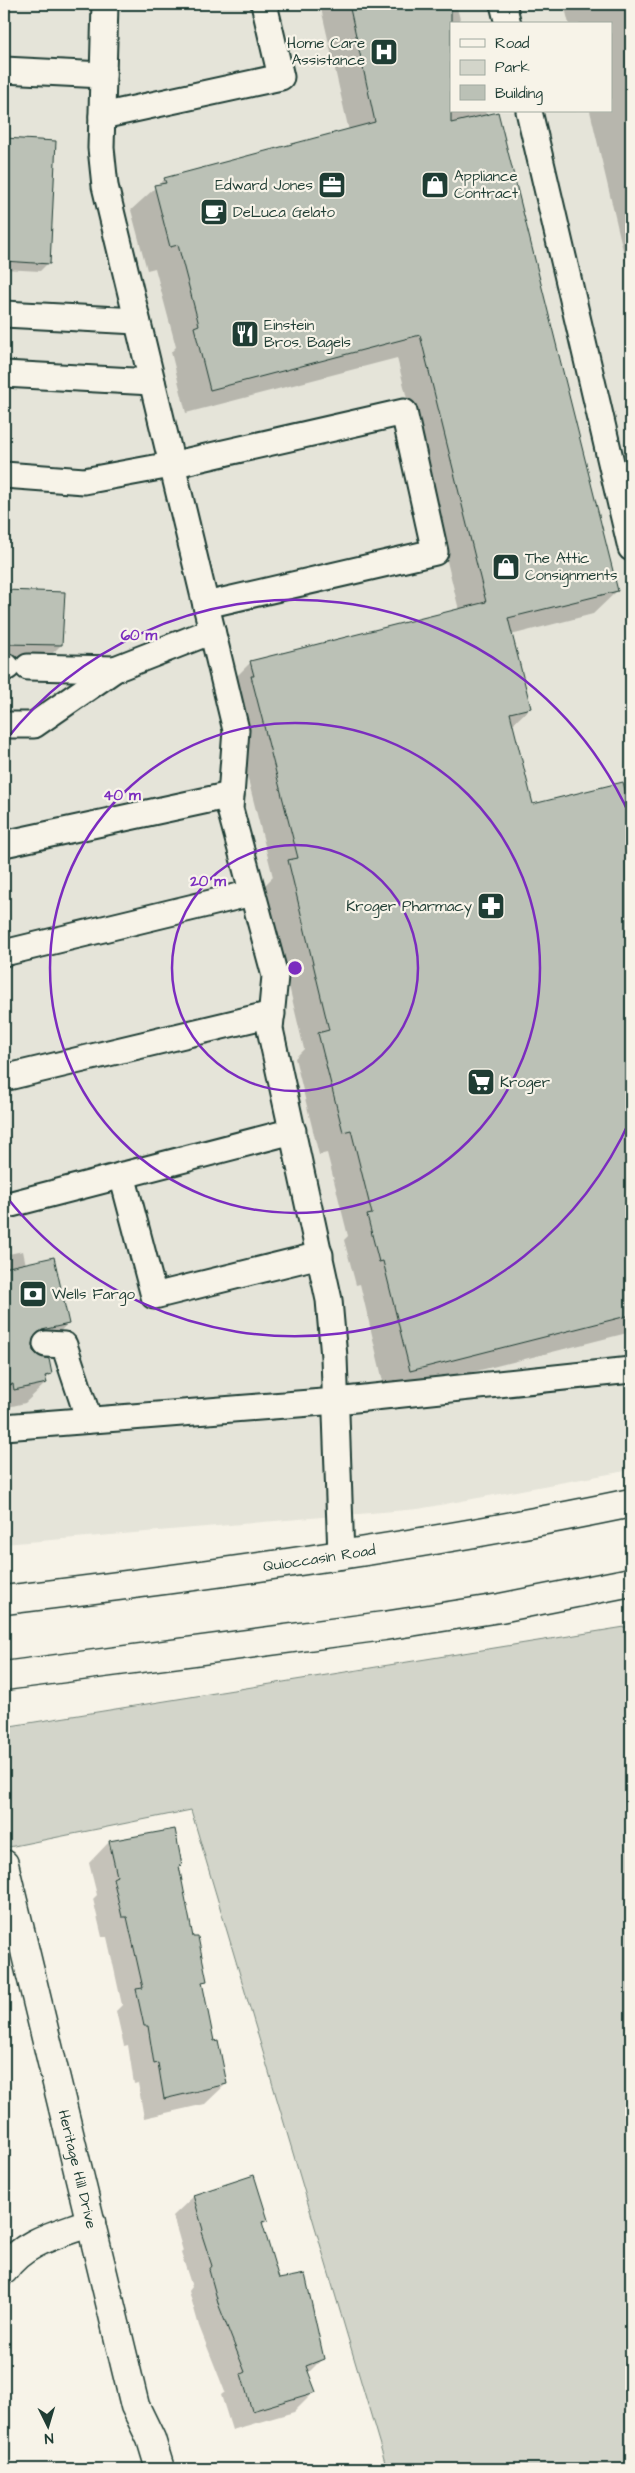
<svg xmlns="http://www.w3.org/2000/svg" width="635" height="2473" font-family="'Architects Daughter',sans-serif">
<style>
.built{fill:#e5e4d9;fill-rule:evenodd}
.green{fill:#d3d5ca;stroke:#79897f}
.shadow{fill:#0003}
.building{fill:#bbc1b6;stroke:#1f3d34}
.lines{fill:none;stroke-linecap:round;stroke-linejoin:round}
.lane-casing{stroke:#1f3d34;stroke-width:29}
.street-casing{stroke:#1f3d34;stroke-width:31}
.secondary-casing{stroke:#1f3d34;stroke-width:31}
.lane{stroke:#f7f3e8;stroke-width:25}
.street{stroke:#f7f3e8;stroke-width:28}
.secondary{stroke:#f7f3e8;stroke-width:28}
.ring{fill:none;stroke:#7b2cbf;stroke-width:2.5}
.labels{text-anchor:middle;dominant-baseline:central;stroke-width:4.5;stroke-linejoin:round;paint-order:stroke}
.poi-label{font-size:15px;fill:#1f3d34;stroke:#f7f3e8;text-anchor:start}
.street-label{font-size:15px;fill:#1f3d34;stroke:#f7f3e8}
.centre{fill:#7b2cbf;stroke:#f7f3e8;stroke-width:2.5}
.ring-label{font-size:15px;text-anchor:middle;font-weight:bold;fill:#7b2cbf;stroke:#f7f3e8;stroke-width:4.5;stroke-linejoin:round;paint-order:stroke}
</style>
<rect width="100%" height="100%" fill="#f7f3e8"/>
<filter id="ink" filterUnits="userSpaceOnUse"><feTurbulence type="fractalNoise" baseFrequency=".02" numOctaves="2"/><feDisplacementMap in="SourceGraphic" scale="10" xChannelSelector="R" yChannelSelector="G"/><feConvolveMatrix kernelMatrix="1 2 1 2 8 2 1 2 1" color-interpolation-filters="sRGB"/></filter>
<g filter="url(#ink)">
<path class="built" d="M4 4H631V1470L418 1509 4 1544ZM451 24H611V111H451Z"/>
<polygon class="green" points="631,1626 631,2469 387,2469 191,1810 4,1848 4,1727"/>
<g class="shadow">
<polygon points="320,4 456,4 461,23 465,21 466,24 451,24 451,111 485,111 617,591 593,614 511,635 530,708 512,725 532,806 622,783 631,819 631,1332 386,1394 360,1284 356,1285 344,1240 348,1236 327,1153 319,1155 295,1058 304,1049 265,885 273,877 228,701 227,686 251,662 459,610 397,358 186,413 171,352 176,347 155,268 147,270 131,210 165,179 349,131"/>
<polygon points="564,4 631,4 631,284 590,111 611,111 611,24 569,24"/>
<polygon points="4,139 54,142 48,263 40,271 4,269"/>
<polygon points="4,591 63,593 61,645 47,659 4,657"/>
<polygon points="23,1251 26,1265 68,1323 48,1344 31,1347 51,1374 45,1380 46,1383 25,1403 4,1408 4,1255"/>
<polygon points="109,1842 181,1865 178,1868 192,1938 205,1980 201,1984 213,2043 226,2084 205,2104 144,2118 138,2083 134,2084 128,2045 124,2046 116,2011 122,2005 107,1937 102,1937 93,1899 97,1895 89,1863"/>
<polygon points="194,2196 267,2220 262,2225 278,2280 322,2359 308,2373 314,2392 294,2412 232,2430 221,2395 225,2392 199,2326 189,2291 192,2287 181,2253 183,2251 173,2216"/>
</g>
<g class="building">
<polygon points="349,4 451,4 451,123 498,112 618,591 508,618 531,708 510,713 533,804 623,782 631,814 631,1315 410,1371 383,1261 379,1262 367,1215 372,1214 351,1130 343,1132 318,1033 329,1030 288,860 298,858 251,676 254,676 250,661 486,602 420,335 210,390 194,327 199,325 178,245 170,247 154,185 166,183 164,178 375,122"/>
<polygon points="4,138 56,141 50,264 4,261"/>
<polygon points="4,590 65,592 62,645 4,644"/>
<polygon points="54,1257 69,1324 42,1330 34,1337 32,1344 33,1351 39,1356 49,1359 52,1374 45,1376 47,1383 14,1390 13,1384 4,1386 4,1268"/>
<polygon points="175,1829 182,1865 179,1866 193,1937 198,1937 207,1981 202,1982 214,2041 218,2040 227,2084 164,2099 158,2063 154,2064 148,2026 144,2026 136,1989 143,1988 127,1917 122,1917 113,1878 117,1876 109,1841"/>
<polygon points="254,2175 268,2220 262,2222 279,2279 305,2274 324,2359 306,2366 316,2392 252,2411 241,2374 245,2372 219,2306 209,2270 212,2266 201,2232 203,2230 193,2195"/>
</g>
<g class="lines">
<defs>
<g id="lane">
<polyline points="105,4 101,148 105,186 236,730 230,809 275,976 270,1029 329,1300 334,1357 341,1556"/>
<polyline points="503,4 508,24"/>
<polyline points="4,70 103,75"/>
<polyline points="529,111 631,548"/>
<polyline points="102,116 281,77 264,4"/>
<polyline points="4,314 137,321"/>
<polyline points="4,374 152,382"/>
<polyline points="4,475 84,481 171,465 404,412 435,552 206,605"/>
<polyline points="4,667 7,667"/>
<polyline points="28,667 115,669"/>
<polyline points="4,725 34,725 115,669 212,631"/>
<polyline points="4,844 231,795"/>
<polyline points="4,953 252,893"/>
<polyline points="4,1078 272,1014"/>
<polyline points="122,1175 154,1296 320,1255"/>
<polyline points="4,1206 293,1131"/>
<polyline points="46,1344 64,1345 89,1420"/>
<polyline points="4,1427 336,1401 631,1370"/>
</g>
<g id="street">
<path id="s1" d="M4 1864 135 2406 151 2439 160 2469"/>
<path d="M4 2270C23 2241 60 2234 91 2222"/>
</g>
<g id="secondary">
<path id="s2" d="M4 1600C214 1575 424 1546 631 1503"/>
<polyline points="4,1676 384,1626 500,1608 631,1582"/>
</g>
</defs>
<use href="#lane" class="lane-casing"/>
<use href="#street" class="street-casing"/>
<use href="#secondary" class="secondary-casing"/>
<use href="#lane" class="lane"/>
<use href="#street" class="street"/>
<use href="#secondary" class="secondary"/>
</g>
</g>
<g class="ring">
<circle cx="295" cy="968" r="123"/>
<circle cx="295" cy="968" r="245"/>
<path d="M631 1118A368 368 0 0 1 5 1195M5 741A368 368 0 0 1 631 818"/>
</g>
<defs>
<symbol id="hospital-square" viewBox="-11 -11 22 22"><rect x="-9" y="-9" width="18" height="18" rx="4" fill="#1f3d34" stroke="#f7f3e8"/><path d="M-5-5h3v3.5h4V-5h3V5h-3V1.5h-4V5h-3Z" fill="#fff"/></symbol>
<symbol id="office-square" viewBox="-11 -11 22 22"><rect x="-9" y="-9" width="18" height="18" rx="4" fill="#1f3d34" stroke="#f7f3e8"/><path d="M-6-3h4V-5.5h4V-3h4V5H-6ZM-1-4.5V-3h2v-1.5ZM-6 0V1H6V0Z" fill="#fff"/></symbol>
<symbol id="shop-square" viewBox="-11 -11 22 22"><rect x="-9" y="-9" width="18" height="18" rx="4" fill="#1f3d34" stroke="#f7f3e8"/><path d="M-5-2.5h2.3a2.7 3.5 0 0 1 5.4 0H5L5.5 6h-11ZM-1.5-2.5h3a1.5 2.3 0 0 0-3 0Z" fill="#fff"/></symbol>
<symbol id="cafe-square" viewBox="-11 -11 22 22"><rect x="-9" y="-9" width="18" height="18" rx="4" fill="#1f3d34" stroke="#f7f3e8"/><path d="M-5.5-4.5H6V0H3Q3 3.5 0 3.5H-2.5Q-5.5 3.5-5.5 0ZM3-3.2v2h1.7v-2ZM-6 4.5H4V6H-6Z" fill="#fff"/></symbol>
<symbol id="restaurant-square" viewBox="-11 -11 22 22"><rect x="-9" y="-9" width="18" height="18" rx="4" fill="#1f3d34" stroke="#f7f3e8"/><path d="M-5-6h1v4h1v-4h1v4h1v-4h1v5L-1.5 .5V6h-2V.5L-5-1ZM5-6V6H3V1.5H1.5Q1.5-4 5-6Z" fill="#fff"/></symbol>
<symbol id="pharmacy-square" viewBox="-11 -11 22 22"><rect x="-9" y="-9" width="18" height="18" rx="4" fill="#1f3d34" stroke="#f7f3e8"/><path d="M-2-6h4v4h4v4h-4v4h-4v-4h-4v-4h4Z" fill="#fff"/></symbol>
<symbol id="supermarket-square" viewBox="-11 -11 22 22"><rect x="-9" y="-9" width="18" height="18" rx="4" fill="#1f3d34" stroke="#f7f3e8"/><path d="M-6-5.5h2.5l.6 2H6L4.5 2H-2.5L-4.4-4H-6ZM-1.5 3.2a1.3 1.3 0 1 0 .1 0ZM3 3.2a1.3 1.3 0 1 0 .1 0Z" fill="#fff"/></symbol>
<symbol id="bank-square" viewBox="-11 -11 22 22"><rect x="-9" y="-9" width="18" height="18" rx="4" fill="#1f3d34" stroke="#f7f3e8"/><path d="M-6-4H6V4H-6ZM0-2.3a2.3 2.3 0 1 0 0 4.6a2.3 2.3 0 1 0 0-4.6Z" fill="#fff"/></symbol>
</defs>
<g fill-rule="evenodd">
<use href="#hospital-square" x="368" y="36" width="32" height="32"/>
<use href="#office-square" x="316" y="169" width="32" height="32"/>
<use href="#shop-square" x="419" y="169" width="32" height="32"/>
<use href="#cafe-square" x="198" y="196" width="32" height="32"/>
<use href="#restaurant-square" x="229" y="318" width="32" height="32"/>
<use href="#shop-square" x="490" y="551" width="32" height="32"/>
<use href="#pharmacy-square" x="475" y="890" width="32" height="32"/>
<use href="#supermarket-square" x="465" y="1066" width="32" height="32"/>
<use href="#bank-square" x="17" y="1278" width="32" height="32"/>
</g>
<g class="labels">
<g class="poi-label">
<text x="365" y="43" text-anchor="end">Home Care<tspan x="365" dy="17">Assistance</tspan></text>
<text x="454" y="176">Appliance<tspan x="454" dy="17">Contract</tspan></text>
<text x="313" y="185" text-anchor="end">Edward Jones</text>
<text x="233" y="212">DeLuca Gelato</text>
<text x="264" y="325">Einstein<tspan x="264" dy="17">Bros. Bagels</tspan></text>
<text x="525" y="558">The Attic<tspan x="525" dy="17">Consignments</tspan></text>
<text x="472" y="906" text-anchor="end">Kroger Pharmacy</text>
<text x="500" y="1082">Kroger</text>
<text x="52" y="1294">Wells Fargo</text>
</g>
<g class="street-label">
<text stroke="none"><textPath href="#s2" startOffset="318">Quioccasin Road</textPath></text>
<text stroke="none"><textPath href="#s1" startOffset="314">Heritage Hill Drive</textPath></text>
</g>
</g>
<circle cx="295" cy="968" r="8" class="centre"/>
<g class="ring-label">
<text x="139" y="640">60 m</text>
<text x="122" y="800">40 m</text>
<text x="208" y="886">20 m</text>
</g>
<rect width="635" height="2473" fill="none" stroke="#f7f3e8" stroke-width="20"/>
<rect x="10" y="10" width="615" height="2453" fill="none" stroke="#1f3d34" stroke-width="2" filter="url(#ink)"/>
<rect x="450" y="22" width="162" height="90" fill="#f7f3e8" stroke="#a1aaa0"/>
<rect x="460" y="39" width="25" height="8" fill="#f7f3e8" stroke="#a1aaa0"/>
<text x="495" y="48" font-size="15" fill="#1f3d34">Road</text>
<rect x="460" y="60" width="25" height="15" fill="#d3d5ca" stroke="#a1aaa0"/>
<text x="495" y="72" font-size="15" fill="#1f3d34">Park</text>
<rect x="460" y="85" width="25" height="15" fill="#bbc1b6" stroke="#a1aaa0"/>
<text x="495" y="98" font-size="15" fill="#1f3d34">Building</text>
<g transform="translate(48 2426) rotate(175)" stroke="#f7f3e8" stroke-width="4" paint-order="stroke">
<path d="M0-4L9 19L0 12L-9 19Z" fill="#1f3d34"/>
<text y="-8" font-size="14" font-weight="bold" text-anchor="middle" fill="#1f3d34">N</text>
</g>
</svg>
